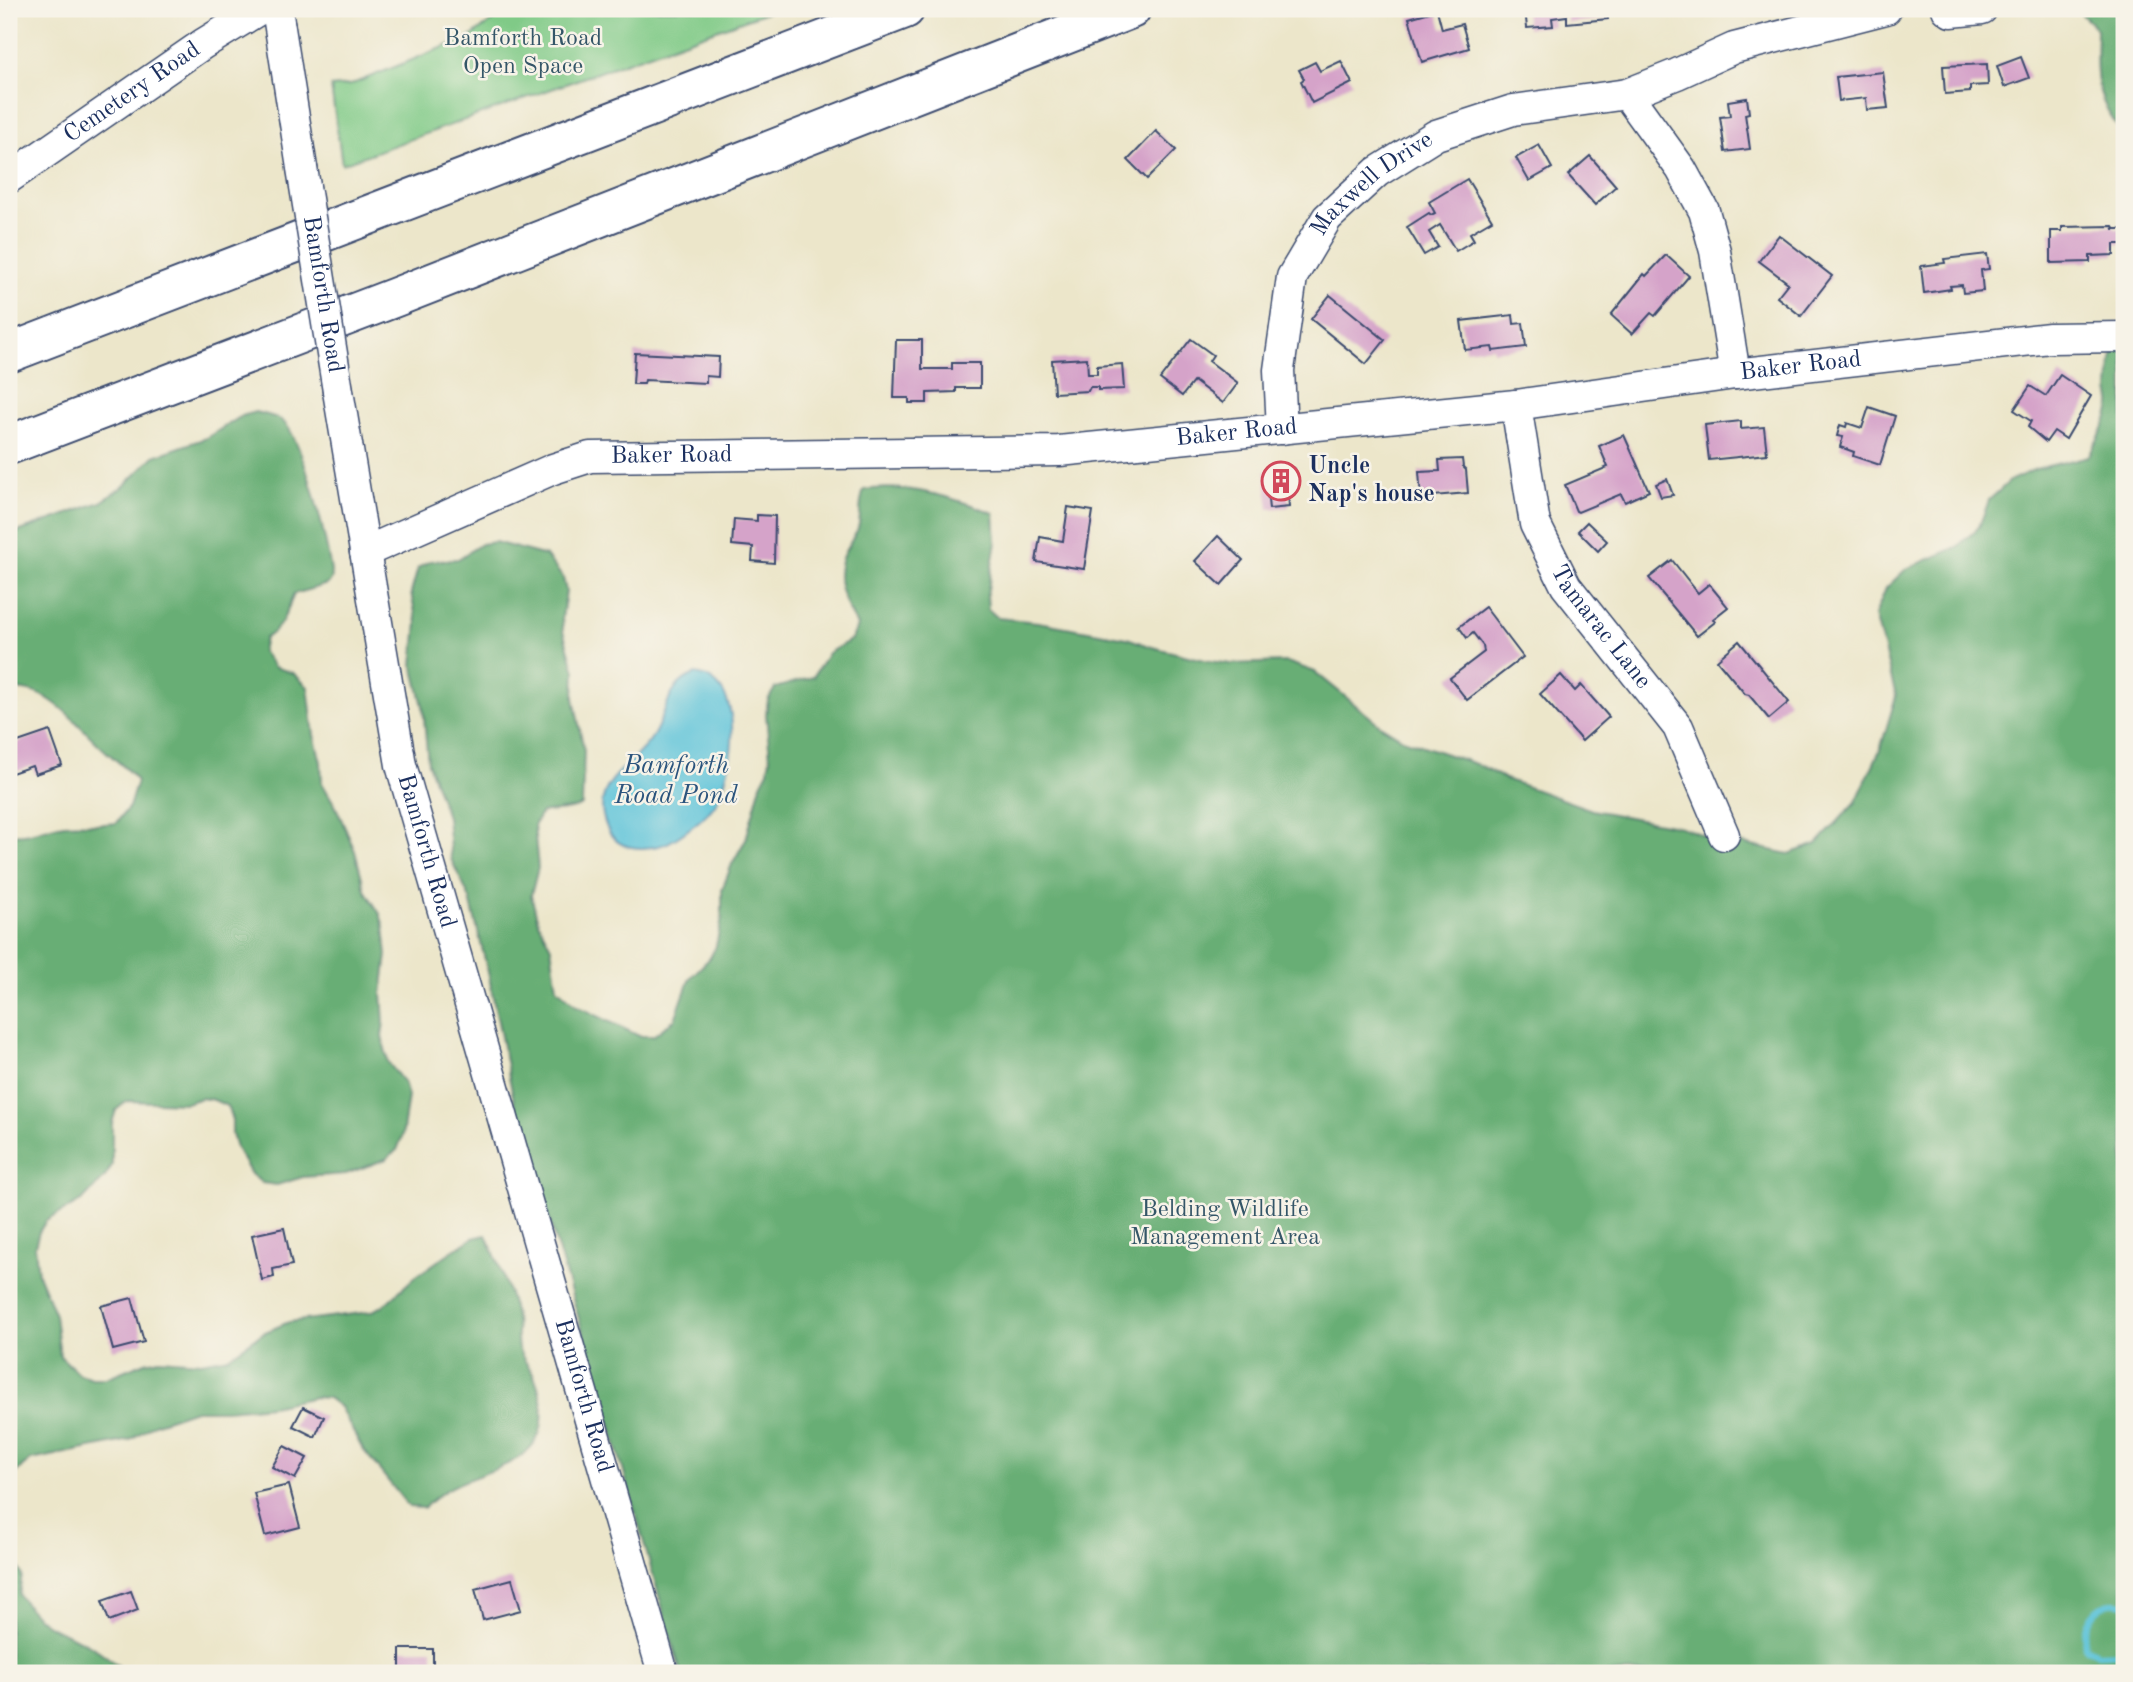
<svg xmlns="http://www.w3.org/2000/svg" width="2133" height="1682" font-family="'Old Standard TT',serif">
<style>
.green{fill:#80ca87;stroke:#4e7c72;stroke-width:2}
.forest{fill:#68ae74;stroke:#426e69;stroke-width:2}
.water{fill:#5cc3d9;stroke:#3c799c;stroke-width:2}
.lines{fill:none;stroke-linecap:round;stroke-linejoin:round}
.stream{stroke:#5cc3d9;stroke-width:6}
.building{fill:#d5a3c9}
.minor-casing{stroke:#3a4a6e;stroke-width:33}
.highway-casing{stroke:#3a4a6e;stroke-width:42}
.minor{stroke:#fff;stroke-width:30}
.highway{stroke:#fff;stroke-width:38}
.minor-bridge-casing{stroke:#3a4a6e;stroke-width:33;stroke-linecap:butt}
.minor-bridge{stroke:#fff;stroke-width:30}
.labels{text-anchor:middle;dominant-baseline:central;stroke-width:5;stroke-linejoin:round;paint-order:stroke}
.park-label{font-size:24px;fill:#345668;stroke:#f7f3e8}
.street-label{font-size:24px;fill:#1b2f5e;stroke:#f7f3e8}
.poi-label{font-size:24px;font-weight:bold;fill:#1b2f5e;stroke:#f7f3e8;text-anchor:start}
.water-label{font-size:26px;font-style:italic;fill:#2b547d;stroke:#f7f3e8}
</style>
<rect width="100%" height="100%" fill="#f7f3e8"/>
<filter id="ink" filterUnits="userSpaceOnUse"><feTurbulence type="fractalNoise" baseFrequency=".0143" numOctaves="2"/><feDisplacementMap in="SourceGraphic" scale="14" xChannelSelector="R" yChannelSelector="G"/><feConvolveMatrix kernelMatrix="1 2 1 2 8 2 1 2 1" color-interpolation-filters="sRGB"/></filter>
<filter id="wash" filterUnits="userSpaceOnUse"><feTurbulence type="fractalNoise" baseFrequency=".00686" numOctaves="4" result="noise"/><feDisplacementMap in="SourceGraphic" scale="28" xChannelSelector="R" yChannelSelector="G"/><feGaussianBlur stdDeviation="1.57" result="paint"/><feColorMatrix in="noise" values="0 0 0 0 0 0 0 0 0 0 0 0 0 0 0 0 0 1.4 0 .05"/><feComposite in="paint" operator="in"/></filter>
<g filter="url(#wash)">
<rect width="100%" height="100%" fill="#ece6ca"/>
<polygon class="green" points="508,9 775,9 342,164 331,87 350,85 449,45 465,41"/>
<g class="forest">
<path d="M2076 9H2124V135C2093 98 2096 76 2097 29Z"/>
<path d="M2124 332V1673H681L601 1392 515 1106 488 972 470 899 451 859 447 817 428 763 423 706 413 665 417 623 411 593 418 568 430 561 458 559 481 544 495 542 546 556 563 578 566 591 562 618 563 631 575 671 574 698 584 751 582 805C568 812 556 810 541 813L534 826 538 868 531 895 538 922 551 947 557 988 577 1006 639 1036H653L675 1019 690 978 710 958 716 946 722 918V890L732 864 746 839 761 784 768 771 770 758 766 714 768 700 775 688 813 677 828 653 852 639 857 626C846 604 833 583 842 558 846 547 854 539 858 528 862 514 858 505 864 490 908 483 954 498 994 513L996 542 987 595 988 609 998 618 1038 622 1127 638 1152 647 1204 660 1231 664 1287 662 1315 672 1380 725 1403 739 1481 766 1505 779 1592 810 1681 827 1706 836 1789 854 1817 844 1856 802 1880 750 1896 696 1875 615 1886 588 1906 569 1957 547 1979 527 1989 500 2011 480 2036 469 2089 456C2097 440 2108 423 2111 405 2112 400 2109 394 2109 389 2110 371 2112 344 2124 332Z"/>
<path d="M255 412C263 414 275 416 281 420 304 435 328 549 332 578L328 584 294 594C286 612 283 628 265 638L262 651 274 667 293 673 308 687 314 735 321 762 322 783 336 807 355 851 365 890 380 914 384 927 387 955 382 994 384 1022 382 1036 388 1062 404 1083 408 1096 402 1137 397 1150 386 1159 346 1174 303 1177 277 1185 262 1183 251 1174 236 1148 232 1134V1120L227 1106 214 1100 201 1098 186 1103 127 1101 116 1110 112 1123V1165L105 1177 83 1200 46 1221 39 1232 35 1246 38 1274 55 1315 60 1356 79 1374 92 1378H106L145 1362 159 1359 201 1362 228 1357 263 1333 289 1322 370 1312 383 1306 415 1277 449 1253 473 1238 486 1235C499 1263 510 1291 516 1321 518 1330 516 1338 518 1348 522 1358 529 1366 534 1376 544 1399 549 1432 527 1451 498 1477 455 1474 424 1508L409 1507 362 1448 340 1407 328 1398 315 1397 271 1406 225 1410H195L154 1424 130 1440 31 1460 9 1478V834C28 837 45 827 64 824 82 822 98 826 116 823L129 807 137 781C129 770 121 764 110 755 88 737 70 711 45 697 36 692 18 687 9 691V535L101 502 124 486 154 456 206 438 242 416Z"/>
<path d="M9 1548 22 1575 19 1595C44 1633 62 1628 96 1649 107 1656 117 1665 127 1673H9Z"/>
</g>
<path class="water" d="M696 674C748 682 734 770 716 803 709 815 676 841 662 845 652 848 641 849 631 847 619 845 612 839 607 828 587 782 633 768 653 736 667 713 667 683 696 674Z"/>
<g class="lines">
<path class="stream" d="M2124 1604C2119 1603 2112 1602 2107 1604 2090 1609 2082 1631 2085 1647L2097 1654 2124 1653"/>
</g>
<g id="blocks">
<g class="building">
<polygon points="1525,9 1607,9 1608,19 1567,23 1567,16 1552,18 1553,26 1527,28"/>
<polygon points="1437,10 1442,29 1462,24 1469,48 1422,62 1409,18"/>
<polygon points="2021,57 2029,78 2004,87 1997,66"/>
<polygon points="1341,61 1352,83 1312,103 1301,81 1304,79 1299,70 1315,62 1320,71"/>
<polygon points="1987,64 1988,85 1970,86 1970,92 1945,94 1943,66"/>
<polygon points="1883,72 1888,108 1867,110 1866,98 1839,101 1836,77"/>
<polygon points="1747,98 1749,113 1745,114 1750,149 1725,152 1720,117 1730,116 1728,101"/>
<polygon points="1156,131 1176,150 1147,179 1128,160"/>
<polygon points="1539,145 1552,168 1529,181 1516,158"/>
<polygon points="1590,156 1616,186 1595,205 1568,175"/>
<polygon points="1467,179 1492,220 1470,233 1474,240 1456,251 1440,225 1429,232 1438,247 1424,255 1407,227 1429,213 1431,215 1435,213 1429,202"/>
<polygon points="2113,226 2114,229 2124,229 2124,244 2114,244 2114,255 2090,256 2090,262 2051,263 2051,231 2062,231 2062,227"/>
<polygon points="1779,235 1832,276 1801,316 1777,297 1788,283 1759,261"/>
<polygon points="1987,254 1989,269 1981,270 1983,291 1963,293 1962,285 1950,286 1951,289 1924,293 1921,266 1945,263 1944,259"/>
<polygon points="1666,255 1689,276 1655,316 1651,313 1632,334 1611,315 1644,274 1646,276"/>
<polygon points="1330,295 1385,340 1366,364 1311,319"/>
<polygon points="1513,315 1514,324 1523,323 1526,347 1493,351 1492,347 1465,350 1461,321"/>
<polygon points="1191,339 1213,355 1209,361 1238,383 1223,403 1194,381 1182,396 1160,379"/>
<polygon points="896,340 922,340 922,369 952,369 952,363 980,363 980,388 956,388 956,392 927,393 927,403 909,403 909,398 894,398"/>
<polygon points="635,353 719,357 718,377 706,376 706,383 645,380 644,384 633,384"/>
<polygon points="1087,358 1088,374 1097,374 1097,366 1122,364 1124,389 1098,390 1098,387 1090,387 1088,391 1054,393 1052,360"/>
<polygon points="2060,375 2091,396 2066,439 2054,431 2046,442 2028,427 2031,421 2014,410 2030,386 2046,396"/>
<polygon points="1869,407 1895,416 1880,465 1853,456 1854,452 1840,447 1843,437 1837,436 1840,425 1846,427 1847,423 1862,428"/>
<polygon points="1741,421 1741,429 1764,427 1767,454 1709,460 1705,425"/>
<polygon points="1624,435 1649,491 1625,502 1621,494 1578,512 1576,511 1565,485 1608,467 1599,446"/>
<polygon points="1462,459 1463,467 1466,470 1468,493 1421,497 1419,472 1440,471 1439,460"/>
<polygon points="1294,468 1296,490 1288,491 1289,507 1269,509 1265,471"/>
<polygon points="1667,479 1673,495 1661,497 1656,484"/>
<polygon points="1068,507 1093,511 1084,569 1036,562 1040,537 1063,541"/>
<polygon points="757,515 775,516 774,563 752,561 753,547 732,545 734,519 757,521"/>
<polygon points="1587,522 1607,541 1598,551 1578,531"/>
<polygon points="1218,536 1243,560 1221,585 1195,561"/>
<polygon points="1672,560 1698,593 1709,584 1728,607 1713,619 1715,622 1697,636 1649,578"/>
<polygon points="1485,607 1523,657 1467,700 1450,678 1484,652 1483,646 1473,633 1467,638 1459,627"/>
<polygon points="1739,641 1789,702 1769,719 1749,695 1745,694 1717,660"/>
<polygon points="1561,675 1575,691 1581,685 1609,717 1582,741 1540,694"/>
<polygon points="50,731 62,765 35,774 32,766 12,773 9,764 9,745"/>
<polygon points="284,1228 292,1265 273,1269 274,1277 262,1280 252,1235"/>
<polygon points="132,1298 144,1342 113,1350 101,1306"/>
<polygon points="303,1407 324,1417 315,1437 293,1426"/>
<polygon points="284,1446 307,1458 295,1479 272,1467"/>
<polygon points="289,1485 300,1527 265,1536 254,1493"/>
<polygon points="512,1579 521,1610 483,1620 475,1589"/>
<polygon points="131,1591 138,1610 109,1621 102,1601"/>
<rect x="400" y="1649" width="33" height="24"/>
</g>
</g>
</g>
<g filter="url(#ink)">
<use href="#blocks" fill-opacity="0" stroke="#3a4a6e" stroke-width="2"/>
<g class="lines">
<defs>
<g id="minor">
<polyline points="277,9 302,168"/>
<polyline points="1947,9 1951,12 1982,9"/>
<polyline points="1627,94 1681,169 1704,211 1715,251 1735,374"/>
<path id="s1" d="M9 178 203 44 260 9"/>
<path id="s2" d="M338 391 401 765 663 1673"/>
<path id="s3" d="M1516 405 1535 524 1566 586 1678 727 1724 835"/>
<path id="s4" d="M1282 429 1279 370 1292 277 1327 218 1377 172 1436 135 1513 110 1627 94 1677 74 1734 48 1886 9"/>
<path id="s5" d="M365 552 553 469 590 457 1059 451 1516 405 1735 374 2050 338 2124 337"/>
</g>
<g id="highway">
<polyline points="9,353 905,9"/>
<polyline points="9,445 396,297 1131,9"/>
</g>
</defs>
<use href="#minor" class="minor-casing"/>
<use href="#highway" class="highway-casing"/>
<use href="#minor" class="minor"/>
<use href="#highway" class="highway"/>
<defs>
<g id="minor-bridge">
<path id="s6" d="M302 168 338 391"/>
</g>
</defs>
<use href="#minor-bridge" class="minor-bridge-casing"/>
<use href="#minor-bridge" class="minor-bridge"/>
</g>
</g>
<defs>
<symbol id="building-ring" viewBox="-11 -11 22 22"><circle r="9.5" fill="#f7f3e8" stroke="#d1495b" stroke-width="1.5"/><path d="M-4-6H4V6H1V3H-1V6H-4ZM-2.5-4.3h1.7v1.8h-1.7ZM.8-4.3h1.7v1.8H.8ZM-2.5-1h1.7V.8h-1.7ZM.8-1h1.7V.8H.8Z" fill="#d1495b"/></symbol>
</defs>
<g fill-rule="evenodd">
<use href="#building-ring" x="1259" y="459" width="44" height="44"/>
</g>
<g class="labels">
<g class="park-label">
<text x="523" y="39">Bamforth Road<tspan x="523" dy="28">Open Space</tspan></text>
<text x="1225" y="1210">Belding Wildlife<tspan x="1225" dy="28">Management Area</tspan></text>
</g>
<g class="street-label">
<text stroke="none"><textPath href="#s1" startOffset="150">Cemetery Road</textPath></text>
<text stroke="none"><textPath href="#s4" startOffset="278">Maxwell Drive</textPath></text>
<text stroke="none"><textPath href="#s6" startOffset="128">Bamforth Road</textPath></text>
<text stroke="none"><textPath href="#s5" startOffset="1460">Baker Road</textPath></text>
<text stroke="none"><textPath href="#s5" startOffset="892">Baker Road</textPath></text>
<text stroke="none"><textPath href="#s5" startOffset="326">Baker Road</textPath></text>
<text stroke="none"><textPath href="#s3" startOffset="243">Tamarac Lane</textPath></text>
<text stroke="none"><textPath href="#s2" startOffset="469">Bamforth Road</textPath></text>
<text stroke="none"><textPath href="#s2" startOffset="1036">Bamforth Road</textPath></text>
</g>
<g class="poi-label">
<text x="1308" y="467">Uncle<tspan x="1308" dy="28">Nap's house</tspan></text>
</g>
<g class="water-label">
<text x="676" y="766">Bamforth<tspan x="676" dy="30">Road Pond</tspan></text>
</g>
</g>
<rect width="2133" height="1682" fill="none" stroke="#f7f3e8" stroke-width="35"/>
</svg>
